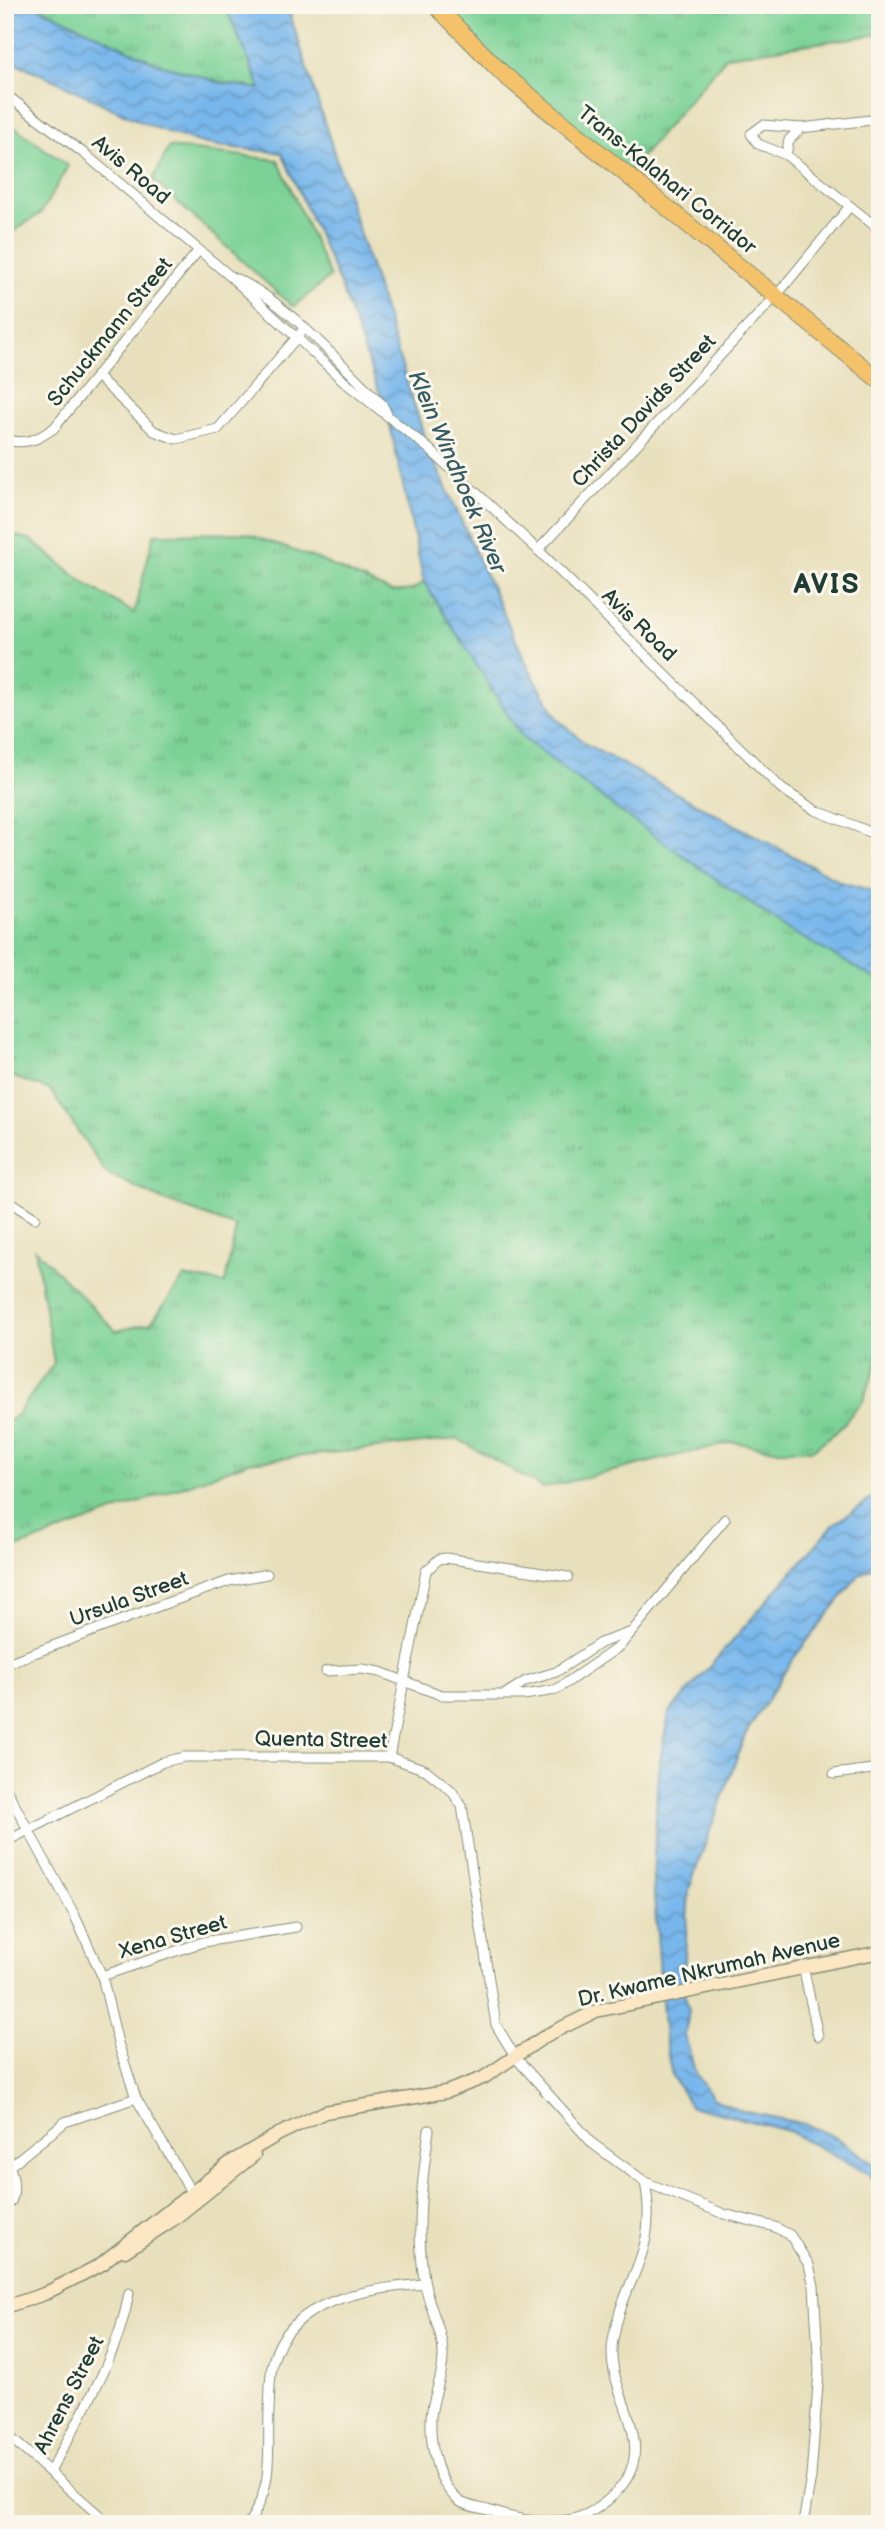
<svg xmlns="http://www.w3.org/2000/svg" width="885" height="2529" font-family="'Balsamiq Sans',sans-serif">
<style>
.grass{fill:url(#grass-tufts);stroke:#4e8865;stroke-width:2}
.green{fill:#7cd296;stroke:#4e8865;stroke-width:2}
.water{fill:url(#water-waves);stroke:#4c7a90;stroke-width:2}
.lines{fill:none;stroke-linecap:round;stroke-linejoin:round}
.street-casing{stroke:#848e78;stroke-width:11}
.secondary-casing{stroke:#848e78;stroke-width:15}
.highway-casing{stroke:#848e78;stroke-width:18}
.street{stroke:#fff;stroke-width:9}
.secondary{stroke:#fbe7c3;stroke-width:12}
.highway{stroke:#f4c26a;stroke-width:16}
.rail{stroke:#1f3d34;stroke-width:3.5}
.labels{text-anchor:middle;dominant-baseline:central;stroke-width:6;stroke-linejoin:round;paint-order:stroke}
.street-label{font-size:21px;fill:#1f3d34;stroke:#fbf7ec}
.water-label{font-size:23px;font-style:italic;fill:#355c62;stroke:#fbf7ec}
.district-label{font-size:28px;font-weight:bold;letter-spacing:2px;fill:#1f3d34;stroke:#fbf7ec}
</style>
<defs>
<pattern id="grass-tufts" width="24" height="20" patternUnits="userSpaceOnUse" patternTransform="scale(1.75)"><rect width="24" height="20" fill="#7cd296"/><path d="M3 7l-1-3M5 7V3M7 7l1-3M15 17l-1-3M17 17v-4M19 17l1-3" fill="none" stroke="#65ac7b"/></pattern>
<pattern id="water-waves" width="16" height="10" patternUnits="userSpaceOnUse" patternTransform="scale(1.75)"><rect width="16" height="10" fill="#78b7ec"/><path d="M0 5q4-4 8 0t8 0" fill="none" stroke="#6296c0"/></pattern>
</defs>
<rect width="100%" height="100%" fill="#fbf7ec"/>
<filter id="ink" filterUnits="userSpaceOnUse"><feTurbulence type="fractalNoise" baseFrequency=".0143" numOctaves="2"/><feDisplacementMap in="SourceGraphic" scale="14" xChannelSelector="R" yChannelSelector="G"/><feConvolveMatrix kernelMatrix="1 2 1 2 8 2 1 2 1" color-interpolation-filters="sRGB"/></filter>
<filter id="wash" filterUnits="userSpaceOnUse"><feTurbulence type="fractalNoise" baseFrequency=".00686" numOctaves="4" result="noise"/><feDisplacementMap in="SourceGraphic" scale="28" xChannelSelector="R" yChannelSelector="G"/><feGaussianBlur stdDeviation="1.57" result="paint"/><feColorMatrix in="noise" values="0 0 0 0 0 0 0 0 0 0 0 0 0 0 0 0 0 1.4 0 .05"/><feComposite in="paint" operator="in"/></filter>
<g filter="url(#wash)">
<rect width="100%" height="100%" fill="#e8e0bc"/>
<g class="grass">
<polygon points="31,5 225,5 262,89 222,83 159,64"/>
<polygon points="435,5 880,5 880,34 727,56 627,174"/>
<polygon points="5,533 31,540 83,582 134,613 154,534 245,533 317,559 391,592 412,590 424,582 523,738 787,929 880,981 880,1355 863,1401 838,1430 813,1450 775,1450 733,1442 543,1488 458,1439 249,1462 5,1552 5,1422 16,1416 54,1363 35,1249 116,1331 151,1323 184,1277 225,1283 236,1227 162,1200 106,1173 50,1090 5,1074"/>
</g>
<g class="green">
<polygon points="5,120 68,166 41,213 5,237"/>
<polygon points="169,147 278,160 330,277 293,307 153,180"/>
</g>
<g class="water">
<path d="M5 5H31L45 10 159 64 222 83 261 89 225 5H287L428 448 528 667 558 719 587 745 841 882 880 893V981L787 929 618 810 523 738 424 582 388 416 340 284 282 153C253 149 220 149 192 140 126 122 69 82 5 59Z"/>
<polygon points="880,1493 880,1562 858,1576 790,1663 745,1735 689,1889 683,1989 689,2010 685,2036 696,2075 714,2099 738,2110 805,2124 835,2137 874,2164 880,2173 880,2193 869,2174 789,2131 690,2106 672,2076 665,2039 653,1882 658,1770 669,1713 834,1524"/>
</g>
</g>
<g filter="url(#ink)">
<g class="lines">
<defs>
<g id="street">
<polyline points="5,94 86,155 231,277 347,384 428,448 538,550 782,789 815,810 880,836"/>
<polyline points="880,119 801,128 763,125 751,134 758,144 786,155 880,230"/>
<polyline points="786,155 789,140 801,128"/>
<path d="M237 279C287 302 342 366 382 404L387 414"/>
<polyline points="98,377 154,431 176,439 218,429 304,329"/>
<path d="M5 439C25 446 39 439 54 428L199 250"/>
<polyline points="538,550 776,296 850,206"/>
<polyline points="5,1199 35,1218"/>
<polyline points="5,1664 167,1603 229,1581 267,1574"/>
<polyline points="326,1671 362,1669 380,1672 441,1695 524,1695 556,1690 620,1646 725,1519"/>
<polyline points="507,1693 526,1681 556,1672 600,1643 629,1633"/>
<polyline points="389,1757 426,1571 439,1559 446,1558 568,1577"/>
<polyline points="834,1774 880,1768"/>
<polyline points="5,1787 75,1916 102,1976 118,2043 136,2098 194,2197"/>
<polyline points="5,1842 163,1762 184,1757 389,1757 426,1770 451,1790 462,1806 496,2025 516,2058 593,2144 645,2182 724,2214 775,2227 790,2235 809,2265 814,2286 819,2371 811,2477 803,2524"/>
<polyline points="803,1966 818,2036"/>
<polyline points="102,1976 203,1942 296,1927"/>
<path d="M429 2130C422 2182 415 2232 425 2284 429 2308 443 2331 443 2355 444 2377 432 2396 431 2418 430 2445 436 2482 459 2501 467 2507 484 2508 494 2512 519 2521 541 2523 567 2520 593 2517 626 2490 633 2464 643 2422 605 2384 613 2340 623 2277 659 2256 645 2182"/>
<path d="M5 2161C14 2170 16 2190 11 2202L5 2205"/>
<polyline points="5,2167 10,2166 65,2122 136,2098"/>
<polyline points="5,2433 109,2524"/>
<path d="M50 2472C81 2414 118 2358 129 2293"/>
<path d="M248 2524C275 2485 267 2454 269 2411 270 2396 269 2377 273 2362 289 2298 371 2288 425 2284"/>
</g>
<g id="secondary">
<polyline points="125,2251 174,2219 254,2155"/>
<polyline points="97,2267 231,2162 279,2134 325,2112 446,2092 483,2078 547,2035 596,2011 880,1952"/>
<polyline points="5,2307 44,2294 104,2263"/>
</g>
<polyline id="highway" points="435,5 503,74 880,381"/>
</defs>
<use href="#street" class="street-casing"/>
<use href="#secondary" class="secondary-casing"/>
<use href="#highway" class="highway-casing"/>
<use href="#street" class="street"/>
<use href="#secondary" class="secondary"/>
<use href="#highway" class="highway"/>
<polyline class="rail" points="744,5 785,5"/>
</g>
</g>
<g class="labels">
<g class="street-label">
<text transform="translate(131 170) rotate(40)">Avis Road</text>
<text transform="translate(667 180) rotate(39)">Trans-Kalahari Corridor</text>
<text transform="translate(110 332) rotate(-51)">Schuckmann Street</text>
<text transform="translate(644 411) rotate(-47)">Christa Davids Street</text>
<text transform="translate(639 625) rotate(44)">Avis Road</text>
<text transform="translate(129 1599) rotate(-20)">Ursula Street</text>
<text transform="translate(321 1740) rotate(1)">Quenta Street</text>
<text transform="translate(173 1937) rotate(-16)">Xena Street</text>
<text transform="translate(709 1970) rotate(-13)">Dr. Kwame Nkrumah Avenue</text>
<text transform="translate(69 2395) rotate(-63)">Ahrens Street</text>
</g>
<g class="water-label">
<text transform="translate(457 472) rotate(67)">Klein Windhoek River</text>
</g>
<g class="district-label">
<text x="827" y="584">AVIS</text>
</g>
</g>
<rect width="885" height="2529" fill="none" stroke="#fbf7ec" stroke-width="28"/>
</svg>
